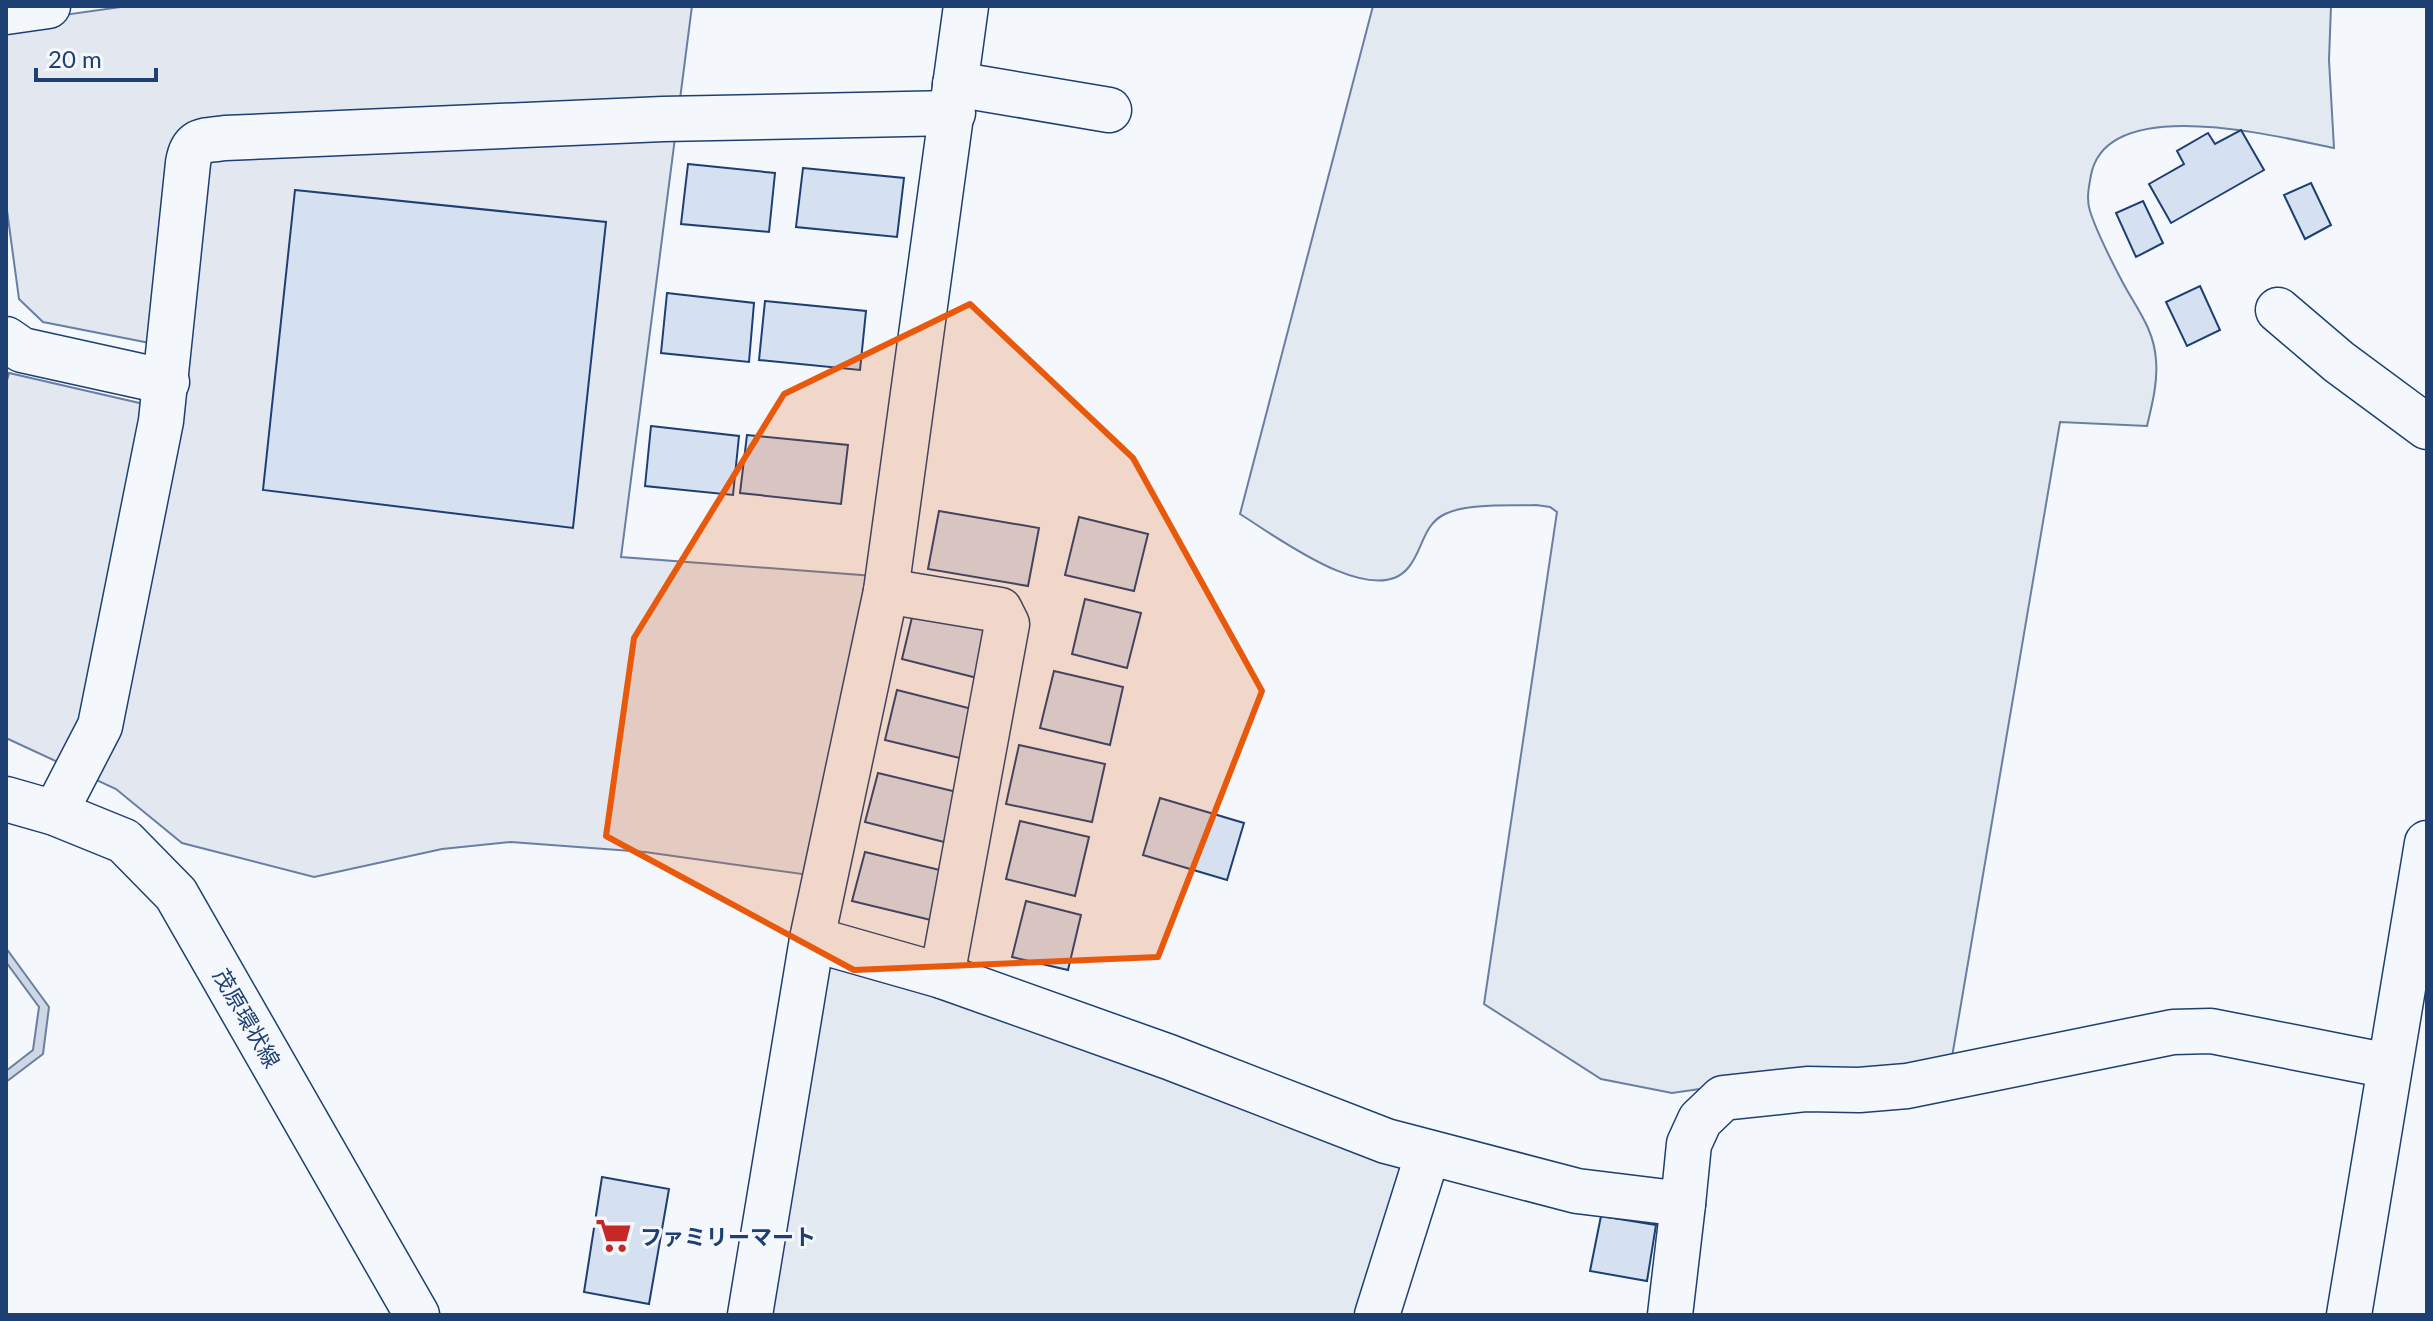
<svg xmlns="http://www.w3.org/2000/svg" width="2433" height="1321" font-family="Lato,'Noto Sans JP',sans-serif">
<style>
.green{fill:#e3e9f0;stroke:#687fa3;stroke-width:2}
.parking{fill:#e3e8f0;stroke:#687fa3;stroke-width:2}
.water{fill:#cfd7e4;stroke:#687fa3;stroke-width:2}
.building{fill:#d5e0f0;stroke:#1d3f73;stroke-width:2}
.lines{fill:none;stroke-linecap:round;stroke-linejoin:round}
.minor-casing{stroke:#1d3f73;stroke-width:47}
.major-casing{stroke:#1d3f73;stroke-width:47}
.minor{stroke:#f4f7fb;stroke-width:44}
.major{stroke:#f4f7fb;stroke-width:44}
.marked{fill:#e8590c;fill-opacity:0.2;stroke:#e8590c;stroke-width:6;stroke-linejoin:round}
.labels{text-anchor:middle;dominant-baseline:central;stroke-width:6;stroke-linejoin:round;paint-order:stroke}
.street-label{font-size:22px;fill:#1d3f73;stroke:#f4f7fb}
.poi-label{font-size:22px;font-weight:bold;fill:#1d3f73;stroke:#f4f7fb;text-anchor:start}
</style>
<rect width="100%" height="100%" fill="#f4f7fb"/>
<g class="green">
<path d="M1373 6H2331L2329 60 2334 148C2278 137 2107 92 2091 175 2089 186 2086 199 2090 211 2096 230 2113 264 2123 283 2137 309 2154 329 2156 360 2158 382 2152 405 2147 426L2060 422 1952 1057 1924 1064 1783 1077 1672 1093 1601 1079 1484 1004 1557 512 1550 507 1536 505C1511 506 1467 503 1445 514 1422 525 1423 551 1408 568 1373 610 1274 535 1240 514Z"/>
<polygon points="812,939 1428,1153 1377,1315 757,1315"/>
</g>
<polygon class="parking" points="128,6 692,6 621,557 874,576 809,875 645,852 511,842 442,849 314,877 182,843 116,789 6,738 6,384 9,373 144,404 165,346 43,322 19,299 6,203 6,23"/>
<polygon class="water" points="6,948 49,1007 43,1054 6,1082 6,1071 33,1050 39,1007 6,962"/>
<g class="building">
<polygon points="2241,130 2264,170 2171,223 2149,184 2184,164 2177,151 2208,133 2215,144"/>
<polygon points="688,164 775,173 769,232 681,224"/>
<polygon points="803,168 904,178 897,237 796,227"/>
<polygon points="2311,183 2331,225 2305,239 2284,195"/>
<polygon points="295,190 606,222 573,528 263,490"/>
<polygon points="2143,201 2163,243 2136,257 2116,213"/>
<polygon points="2200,286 2220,330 2187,346 2166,302"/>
<polygon points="667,293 754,303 749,362 661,353"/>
<polygon points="765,301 866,311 860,370 759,360"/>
<polygon points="651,426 739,436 733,495 645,486"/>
<polygon points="747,435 848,445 841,504 740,493"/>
<polygon points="939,511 1039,528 1028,586 928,569"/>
<polygon points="1079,517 1148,534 1134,591 1065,575"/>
<polygon points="1085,599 1141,613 1127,668 1072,654"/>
<polygon points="914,609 997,630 985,680 902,659"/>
<polygon points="1054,671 1123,687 1110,745 1040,728"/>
<polygon points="897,690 980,711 968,760 885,740"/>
<polygon points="1019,745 1105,764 1092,822 1006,804"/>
<polygon points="878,773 961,793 948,843 865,822"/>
<polygon points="1160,798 1244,823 1227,880 1143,855"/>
<polygon points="1020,821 1089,837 1075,896 1006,879"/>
<polygon points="865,852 948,872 935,921 852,901"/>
<polygon points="1026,901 1081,915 1068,970 1012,957"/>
<polygon points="602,1177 669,1189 649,1304 584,1292"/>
<polygon points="1601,1216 1656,1225 1647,1281 1590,1271"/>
</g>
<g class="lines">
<defs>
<g id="minor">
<polyline points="6,12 48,6"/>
<polyline points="955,84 1109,110"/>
<polyline points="2278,310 2339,362 2427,427"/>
<polyline points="6,339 22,350 167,382"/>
<path d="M55 813 100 726 161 421 188 163C192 138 203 141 225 138L663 119 953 113"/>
<polyline points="812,939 942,976 1007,624 1000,610 886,591"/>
<polyline points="942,976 1169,1057 1386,1141 1577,1191 1683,1204 1689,1144 1700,1120 1723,1098 1807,1089 1859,1090 1907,1086 2173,1032 2211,1031 2389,1066"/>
<polyline points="750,1315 812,939 886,591 966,6"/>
<polyline points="1377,1315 1428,1153"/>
<polyline points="1670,1315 1683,1204"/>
<polyline points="2349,1315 2427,843"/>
</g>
<polyline id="major" points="6,799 55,813 124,841 176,894 417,1315"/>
</defs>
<use href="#minor" class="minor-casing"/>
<use href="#major" class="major-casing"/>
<use href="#minor" class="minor"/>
<use href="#major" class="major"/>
</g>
<path class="marked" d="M970 304 1133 458 1262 691 1158 957 854 970 606 836 634 638 784 394Z"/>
<defs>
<symbol id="supermarket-bare" viewBox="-9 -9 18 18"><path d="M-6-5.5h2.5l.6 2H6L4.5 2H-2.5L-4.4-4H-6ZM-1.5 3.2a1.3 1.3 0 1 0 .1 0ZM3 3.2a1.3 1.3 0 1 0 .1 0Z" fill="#c62828" stroke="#f4f7fb" stroke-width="2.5" paint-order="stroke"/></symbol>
</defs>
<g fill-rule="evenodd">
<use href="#supermarket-bare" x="588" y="1210" width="51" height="51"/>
</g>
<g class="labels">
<g class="street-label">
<text transform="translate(247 1018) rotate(60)">茂原環状線</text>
</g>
<g class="poi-label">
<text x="640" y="1236">ファミリーマート</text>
</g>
</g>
<rect width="2433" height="1321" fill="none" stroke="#1d3f73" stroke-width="16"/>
<path d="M36 68v12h120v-12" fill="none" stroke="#1d3f73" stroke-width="4"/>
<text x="48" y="68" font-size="24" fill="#1d3f73" stroke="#f4f7fb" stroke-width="6" paint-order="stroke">20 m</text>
</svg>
